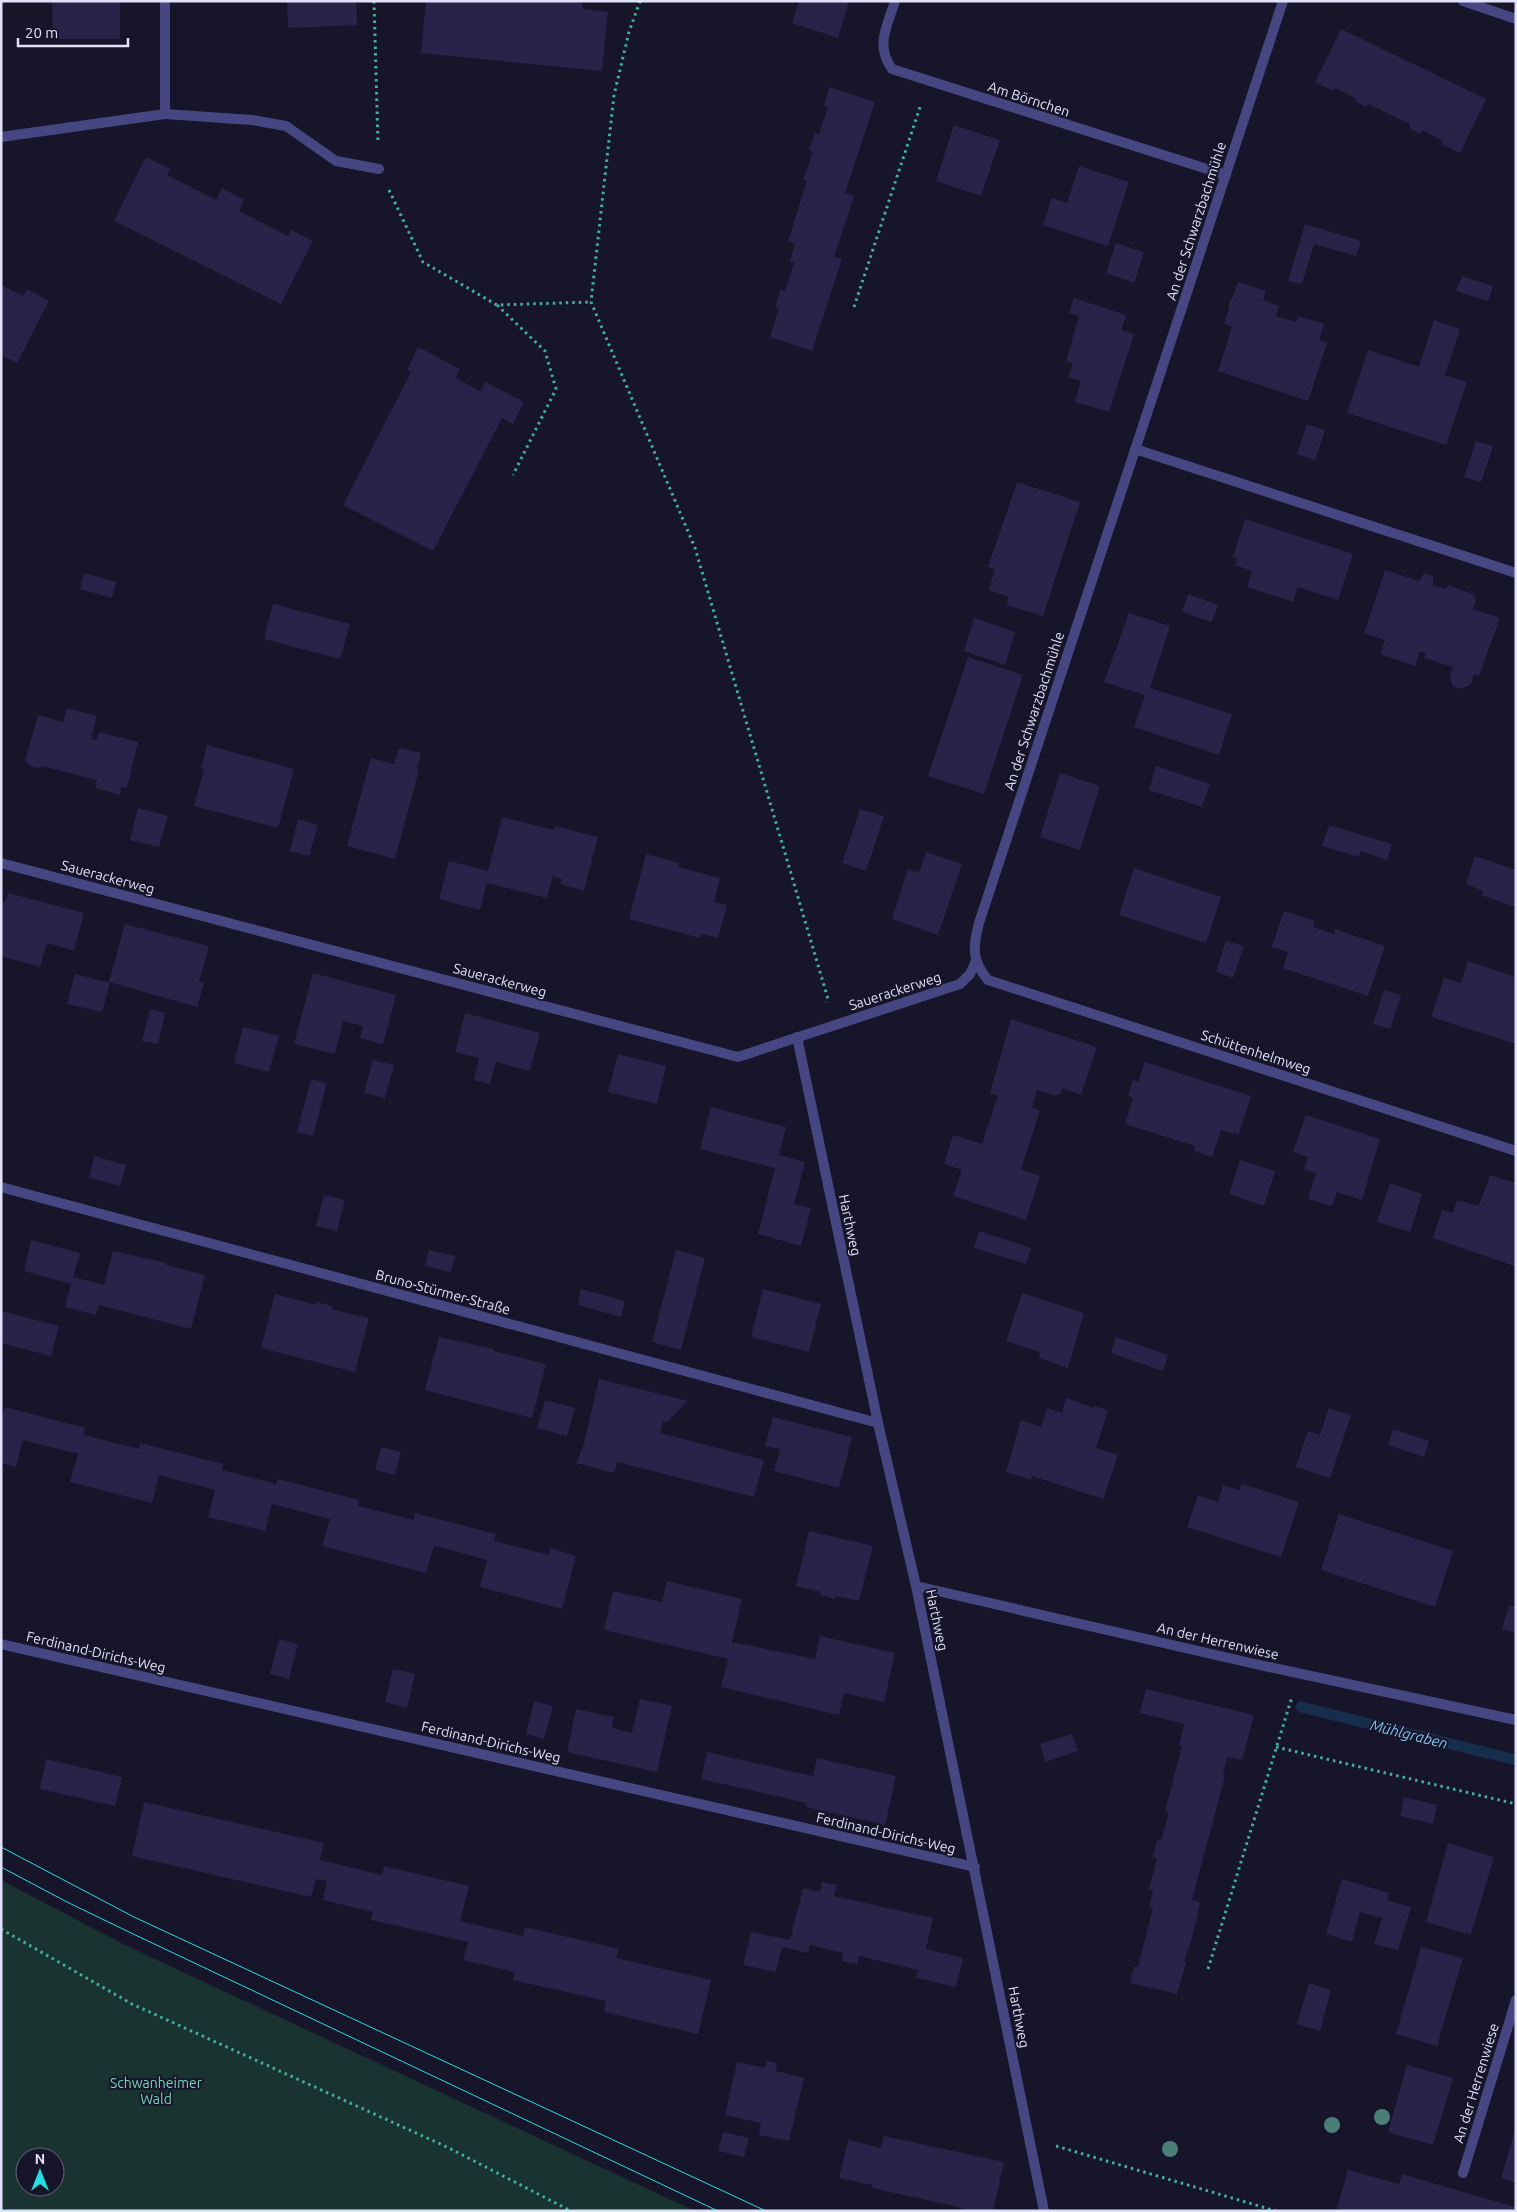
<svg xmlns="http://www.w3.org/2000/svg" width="1517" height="2212" font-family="Ubuntu,sans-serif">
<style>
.green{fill:#183330;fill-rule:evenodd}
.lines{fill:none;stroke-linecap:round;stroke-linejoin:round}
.stream{stroke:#162e4b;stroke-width:11}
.building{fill:#282348}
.path{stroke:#41afa1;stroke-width:3;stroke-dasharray:2.5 4;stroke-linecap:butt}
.street{stroke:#464782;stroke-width:10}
.tram{stroke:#25dde3;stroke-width:1}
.tree{fill:#4a7e76}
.labels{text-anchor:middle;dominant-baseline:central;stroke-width:4;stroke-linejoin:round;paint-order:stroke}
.street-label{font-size:14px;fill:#e2e1fb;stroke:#171529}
.park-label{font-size:14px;fill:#74d3b5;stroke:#171529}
.water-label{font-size:15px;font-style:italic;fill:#7cc1ee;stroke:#171529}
</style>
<rect width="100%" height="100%" fill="#171529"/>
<path class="green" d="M1 1880 125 1945 695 2211H1ZM25 2157H55V2187H25Z"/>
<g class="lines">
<polyline class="stream" points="1301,1707 1516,1760"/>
</g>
<g class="building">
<polygon points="52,1 120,1 120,39 53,39"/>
<polygon points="287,1 356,1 357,25 288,28"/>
<polygon points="426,1 582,1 583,9 608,12 602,71 421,53"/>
<polygon points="799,1 849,1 838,38 792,23"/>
<polygon points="1341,29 1486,99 1460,153 1442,144 1443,141 1422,130 1421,134 1409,128 1410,124 1368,104 1366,107 1355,101 1356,98 1335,88 1334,91 1315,82"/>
<polygon points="829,87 875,102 845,193 854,196 834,257 842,259 812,351 770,337 779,308 775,307 781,289 785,291 794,263 790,261 795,244 788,241 807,181 803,180 813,152 809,150 815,133 819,134 828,107 824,106"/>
<polygon points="954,125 1000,140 981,196 936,181"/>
<polygon points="146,157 170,169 167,175 216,200 222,188 244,200 239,211 288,236 291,230 313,241 281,304 114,221"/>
<polygon points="1079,166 1129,182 1108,246 1043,225 1052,198 1067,203"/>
<polygon points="1305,224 1361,241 1356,256 1314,244 1302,284 1288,281"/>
<polygon points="1116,243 1144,252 1134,283 1106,273"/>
<polygon points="1462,276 1493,286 1488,301 1456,291"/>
<polygon points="1238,282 1266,291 1263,300 1279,306 1276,316 1296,322 1298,316 1324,324 1319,340 1327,343 1308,401 1218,371 1232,327 1224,324 1229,309 1229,302 1233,297"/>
<polygon points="1,285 23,296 27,289 49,301 17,363 1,355"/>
<polygon points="1074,298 1126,315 1121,330 1134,334 1109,412 1075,402 1081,381 1068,377 1073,363 1066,361 1079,316 1069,313"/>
<polygon points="1434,320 1460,329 1445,375 1467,382 1446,445 1347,413 1368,350 1419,367"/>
<polygon points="418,347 460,369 456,378 480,391 485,382 524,402 513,424 502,418 433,551 343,505 411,372 407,370"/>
<polygon points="1307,424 1325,430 1315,460 1297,454"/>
<polygon points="1476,441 1493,446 1481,482 1464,477"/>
<polygon points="1017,482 1080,502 1043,616 1006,605 1009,597 989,590 995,569 988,567"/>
<polygon points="1245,519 1353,554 1338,600 1298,587 1293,602 1247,587 1252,571 1235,565 1237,559 1233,557"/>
<polygon points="1385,570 1419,581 1424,573 1433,576 1433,585 1446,589 1448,585 1473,594 1476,600 1473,609 1500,618 1479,676 1474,674 1471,684 1461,689 1453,686 1450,677 1453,667 1424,658 1426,653 1420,651 1415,666 1380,654 1385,640 1364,633"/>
<polygon points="84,573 116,582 112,598 80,589"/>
<polygon points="1188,594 1218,605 1212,622 1182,612"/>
<polygon points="273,604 350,624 340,659 264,639"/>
<polygon points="1129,613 1170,626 1150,688 1232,714 1219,755 1134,727 1145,695 1104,682"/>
<polygon points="974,618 1015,632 1005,665 964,651"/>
<polygon points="968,657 1023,675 984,794 928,776"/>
<polygon points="67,708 97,716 91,739 97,740 99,732 138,742 127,788 121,787 120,795 95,788 97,780 42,766 38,768 30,766 25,761 38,715 63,722"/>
<polygon points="207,745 294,769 278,828 194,806 204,769 201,768"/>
<polygon points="399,748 421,753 417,769 419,770 395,859 347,846 371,758 394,764"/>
<polygon points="1156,766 1210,784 1202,807 1149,790"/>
<polygon points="1060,773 1100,786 1080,850 1040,837"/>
<polygon points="138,808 168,816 159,847 130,840"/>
<polygon points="860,809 884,816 866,871 842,863"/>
<polygon points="502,817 554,830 555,826 598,837 584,891 560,884 562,879 553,876 547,898 487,883 480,910 439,899 449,861 488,871"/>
<polygon points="298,819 318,825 309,856 290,851"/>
<polygon points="1329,825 1392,844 1387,860 1361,851 1359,857 1322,846"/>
<polygon points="926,852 962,864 938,935 892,919 908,869 919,873"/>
<polygon points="646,854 679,863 678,867 720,878 714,902 727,905 718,938 701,934 700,938 629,919"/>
<polygon points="1475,856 1516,870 1516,907 1481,895 1483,891 1466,884"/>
<polygon points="1134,868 1221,897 1206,943 1119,915"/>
<polygon points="8,893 84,913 74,951 48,943 46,945 40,967 1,956 1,901 5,902"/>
<polygon points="1284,911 1315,921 1313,927 1334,934 1335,929 1385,946 1368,996 1283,968 1288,952 1272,947"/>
<polygon points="125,924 209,946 199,982 204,983 197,1007 109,982"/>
<polygon points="1226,941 1244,946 1233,978 1216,972"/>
<polygon points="1468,961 1516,977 1516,1044 1431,1017 1444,978 1461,983"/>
<polygon points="313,973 396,995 383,1044 360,1038 363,1026 343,1021 335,1054 294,1044"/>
<polygon points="75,974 110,983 102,1012 67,1004"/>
<polygon points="1384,990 1401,995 1390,1029 1373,1024"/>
<polygon points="150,1009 165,1013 158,1044 142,1041"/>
<polygon points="465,1013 540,1033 530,1071 496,1062 490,1084 474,1080 479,1058 455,1052"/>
<polygon points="1011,1019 1097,1047 1081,1095 1063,1088 1061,1094 1055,1096 1037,1090 1032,1108 1040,1111 1021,1169 1040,1176 1026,1220 953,1196 962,1170 944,1164 953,1135 982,1144 998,1096 990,1093"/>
<polygon points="243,1027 279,1036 269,1072 234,1063"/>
<polygon points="618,1054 666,1066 657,1104 608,1092"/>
<polygon points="373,1060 394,1065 385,1098 364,1093"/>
<polygon points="1145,1062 1251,1096 1239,1135 1221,1130 1212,1157 1194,1151 1195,1146 1125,1124 1133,1098 1128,1096 1133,1080 1138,1082"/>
<polygon points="311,1079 327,1083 313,1136 297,1132"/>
<polygon points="711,1107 786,1127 779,1155 805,1162 794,1204 811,1208 801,1246 758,1234 775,1168 700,1149"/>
<polygon points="1306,1115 1380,1139 1362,1200 1337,1192 1332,1206 1308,1199 1316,1173 1304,1170 1308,1157 1293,1152"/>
<polygon points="94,1156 126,1165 120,1186 89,1178"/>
<polygon points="1240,1160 1275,1171 1264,1206 1229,1194"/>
<polygon points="1490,1175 1516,1183 1516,1265 1514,1266 1433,1238 1442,1210 1453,1213 1457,1200 1479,1206"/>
<polygon points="1390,1183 1422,1194 1410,1232 1377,1222"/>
<polygon points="324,1195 345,1200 337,1231 316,1226"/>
<polygon points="979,1231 1031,1248 1026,1264 974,1248"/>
<polygon points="31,1240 80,1253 73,1277 104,1285 113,1251 167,1263 166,1265 205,1275 191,1329 99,1305 96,1315 65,1307 71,1284 24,1271"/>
<polygon points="429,1250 455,1256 451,1272 425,1266"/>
<polygon points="676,1250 705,1258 681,1350 652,1342"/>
<polygon points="581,1289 625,1301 621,1317 578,1305"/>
<polygon points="763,1289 821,1304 809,1352 751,1337"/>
<polygon points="1022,1293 1084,1313 1068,1368 1039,1358 1040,1352 1006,1341"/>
<polygon points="275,1294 316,1305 316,1302 332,1306 331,1309 369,1318 355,1372 261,1348"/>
<polygon points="1,1311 59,1326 51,1356 1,1343"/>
<polygon points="439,1337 494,1349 494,1351 546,1364 532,1418 425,1390"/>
<polygon points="1116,1337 1168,1355 1163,1371 1111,1353"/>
<polygon points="599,1379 688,1401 667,1422 663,1421 660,1433 764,1460 754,1497 617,1462 614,1473 576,1463 583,1447"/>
<polygon points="1066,1398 1094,1408 1094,1406 1108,1410 1096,1448 1118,1455 1103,1499 1032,1476 1031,1480 1006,1472 1021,1420 1041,1427 1047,1408 1062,1413"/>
<polygon points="545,1400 575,1408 567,1436 537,1428"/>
<polygon points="5,1407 85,1428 84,1435 139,1449 140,1443 223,1464 222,1470 276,1484 278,1479 359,1500 358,1506 414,1520 415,1513 496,1534 494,1541 549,1555 550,1548 576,1556 562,1609 480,1587 487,1560 448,1549 434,1546 426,1573 322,1546 330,1519 272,1504 265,1531 208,1517 215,1490 159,1475 152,1503 70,1482 78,1454 23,1440 16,1467 1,1463 1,1413 3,1413"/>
<polygon points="1329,1408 1351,1415 1330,1478 1296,1467 1308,1431 1320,1435"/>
<polygon points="773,1417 852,1437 839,1488 774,1471 780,1449 765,1446"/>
<polygon points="1393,1429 1429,1441 1424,1457 1388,1445"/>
<polygon points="381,1447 401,1452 395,1475 375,1470"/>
<polygon points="1242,1484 1299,1502 1281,1557 1187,1527 1198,1495 1218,1502 1223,1485 1239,1490"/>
<polygon points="1339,1514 1453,1551 1435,1607 1321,1570"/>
<polygon points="809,1531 873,1546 859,1601 835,1596 835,1599 820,1595 821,1592 796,1586"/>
<polygon points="667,1581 742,1599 732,1642 815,1659 820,1636 895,1653 884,1702 844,1693 839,1715 721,1687 728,1659 604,1630 613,1591 662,1602"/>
<polygon points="1509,1605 1516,1607 1516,1633 1502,1629"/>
<polygon points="279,1639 298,1644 289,1679 270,1674"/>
<polygon points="393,1669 415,1674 407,1708 385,1702"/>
<polygon points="1146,1689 1254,1715 1242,1760 1227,1757 1223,1775 1225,1776 1192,1900 1200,1902 1197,1917 1189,1949 1188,1948 1184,1962 1186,1963 1177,1994 1130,1983 1134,1967 1138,1967 1153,1908 1149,1907 1153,1890 1149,1889 1157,1859 1153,1857 1157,1840 1161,1841 1169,1813 1165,1811 1182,1746 1179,1745 1184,1724 1140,1713"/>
<polygon points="640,1699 672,1706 657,1772 567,1752 576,1709 614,1717 612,1728 632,1733"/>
<polygon points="534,1701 553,1706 544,1739 526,1734"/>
<polygon points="1072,1734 1078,1751 1045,1762 1040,1744"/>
<polygon points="707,1752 813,1776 817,1758 896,1776 885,1825 806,1807 807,1803 701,1779"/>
<polygon points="46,1759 122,1777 115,1806 40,1789"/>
<polygon points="1404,1797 1437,1805 1433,1824 1400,1816"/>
<polygon points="144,1802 324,1843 320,1860 382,1875 384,1866 469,1886 460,1921 523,1936 525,1927 619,1949 616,1958 711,1980 698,2034 604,2012 606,2001 513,1980 515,1972 463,1960 468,1942 371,1920 373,1912 323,1900 327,1881 316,1879 311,1897 132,1856"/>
<polygon points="1448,1843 1494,1857 1471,1935 1426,1922"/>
<polygon points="1342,1879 1389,1893 1387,1900 1411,1907 1398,1950 1374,1944 1382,1918 1360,1912 1352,1942 1326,1934"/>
<polygon points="822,1882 837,1885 834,1896 933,1918 926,1949 963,1958 956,1987 916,1978 918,1970 859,1956 858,1964 842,1961 843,1953 810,1945 808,1953 782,1947 776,1972 743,1965 751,1932 790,1940 803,1888 820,1892"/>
<polygon points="1421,1947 1463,1958 1437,2046 1396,2034"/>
<polygon points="1309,1983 1331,1990 1320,2031 1297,2024"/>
<polygon points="767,2061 777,2063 776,2071 804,2078 789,2141 759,2135 761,2123 725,2115 737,2062 765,2068"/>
<polygon points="1407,2065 1453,2078 1433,2145 1388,2132"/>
<polygon points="1515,2130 1516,2131 1516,2183 1501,2178"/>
<polygon points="723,2132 749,2138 744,2157 718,2151"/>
<polygon points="884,2136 1004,2162 993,2211 963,2211 963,2208 872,2188 872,2185 839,2178 848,2140 881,2148"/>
<polygon points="1348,2170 1399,2184 1402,2174 1515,2207 1514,2211 1345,2211 1337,2208"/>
</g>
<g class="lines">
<g class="path">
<polyline points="374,1 378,143"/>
<polyline points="640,1 629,32 614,95 591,302 695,548 828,999 826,1002"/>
<polyline points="389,190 423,262 497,305 591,302"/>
<polyline points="497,305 545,351 556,389 513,475"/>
<polyline points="854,307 921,104"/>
<polyline points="1276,1747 1516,1804"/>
<polyline points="1,1929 132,2004 447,2147 571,2211"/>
<polyline points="1208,1969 1292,1697"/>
<polyline points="1056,2146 1276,2211"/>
</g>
<g class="street">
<path d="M895 1C887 27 875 45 892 69L1226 175"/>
<path d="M1283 1 979 923C973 946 971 960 988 980L1516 1151"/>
<polyline points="1463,1 1516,19"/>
<polyline points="165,114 252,120 286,126 336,161 379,169"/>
<polyline points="1,137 165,114 165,1"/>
<polyline points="1135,449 1516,573"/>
<polyline points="1,863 738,1057 960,984 970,974 976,961"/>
<polyline points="797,1037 878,1423 916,1586 1044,2211"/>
<polyline points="1,1187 878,1423"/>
<polyline points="916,1586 1255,1664 1516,1720"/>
<polyline points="1,1644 975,1867"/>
<polyline points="1463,2173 1516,2000"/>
</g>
<g class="tram">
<polyline points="1,1847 134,1917 766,2211"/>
<polyline points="1,1867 67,1902 129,1932 718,2211"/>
</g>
</g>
<g class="tree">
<circle cx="1382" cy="2117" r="8"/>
<circle cx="1332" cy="2125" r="8"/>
<circle cx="1170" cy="2149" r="8"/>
</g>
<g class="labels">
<g class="street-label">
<text transform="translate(1029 99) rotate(18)">Am Börnchen</text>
<text transform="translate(1196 221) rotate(-72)">An der Schwarzbachmühle</text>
<text transform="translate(1034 711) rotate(-72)">An der Schwarzbachmühle</text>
<text transform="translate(108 877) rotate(15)">Sauerackerweg</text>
<text transform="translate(500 980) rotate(15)">Sauerackerweg</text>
<text transform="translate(895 991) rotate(-18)">Sauerackerweg</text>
<text transform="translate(1256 1052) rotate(18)">Schüttenhelmweg</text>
<text transform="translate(850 1225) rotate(78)">Harthweg</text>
<text transform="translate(443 1292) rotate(15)">Bruno-Stürmer-Straße</text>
<text transform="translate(937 1620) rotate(78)">Harthweg</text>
<text transform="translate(1218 1641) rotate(13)">An der Herrenwiese</text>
<text transform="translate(96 1652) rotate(13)">Ferdinand-Dirichs-Weg</text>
<text transform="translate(491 1742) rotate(13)">Ferdinand-Dirichs-Weg</text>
<text transform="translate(886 1833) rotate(13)">Ferdinand-Dirichs-Weg</text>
<text transform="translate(1019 2017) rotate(79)">Harthweg</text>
<text transform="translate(1476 2083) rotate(-73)">An der Herrenwiese</text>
</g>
<g class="park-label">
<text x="156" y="2083">Schwanheimer<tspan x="156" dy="16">Wald</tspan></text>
</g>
<g class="water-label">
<text transform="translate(1409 1734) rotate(14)">Mühlgraben</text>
</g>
</g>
<rect width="1517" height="2212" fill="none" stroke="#e2e1fb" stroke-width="5"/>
<g transform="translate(40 2172)"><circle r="24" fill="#171529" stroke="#68677d"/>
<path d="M0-4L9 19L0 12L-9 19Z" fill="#25dde3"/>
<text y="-8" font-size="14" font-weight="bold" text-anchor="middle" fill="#e2e1fb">N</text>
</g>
<path d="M18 38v8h110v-8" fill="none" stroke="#e2e1fb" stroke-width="2.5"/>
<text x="25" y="38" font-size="15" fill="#e2e1fb" stroke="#171529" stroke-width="4" paint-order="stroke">20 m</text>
</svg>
